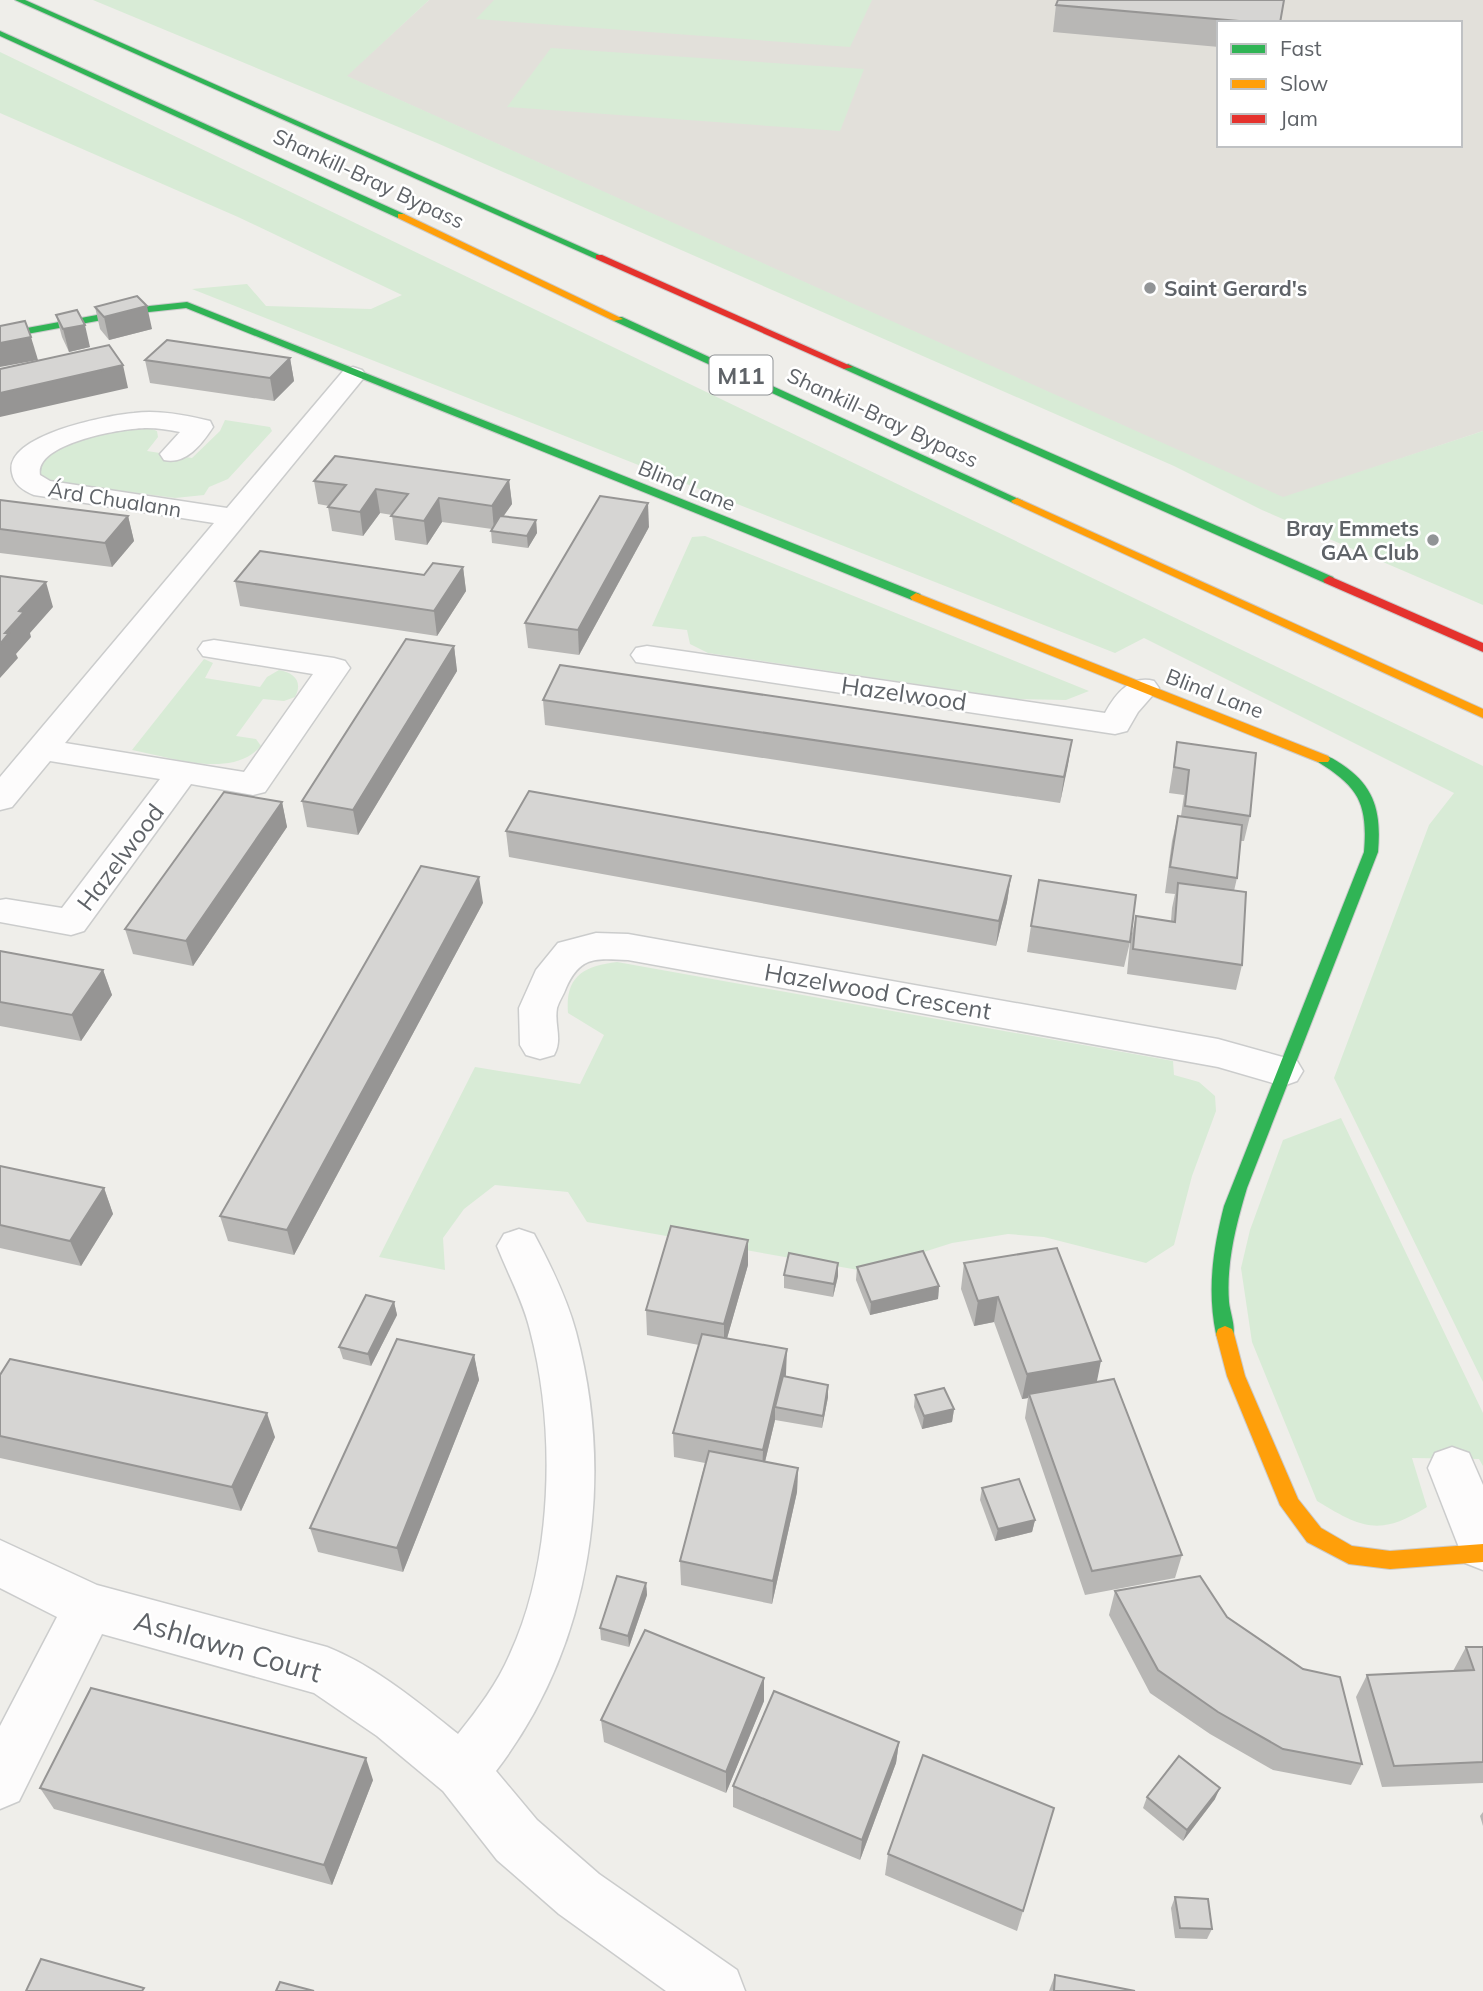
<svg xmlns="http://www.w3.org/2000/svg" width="1483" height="1991" font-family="Mulish,sans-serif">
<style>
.education{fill:#e2e0da;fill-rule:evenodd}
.green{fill:#d8ebd6}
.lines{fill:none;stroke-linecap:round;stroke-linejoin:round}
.street-casing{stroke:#cbcccc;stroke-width:3}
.fast-casing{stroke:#cacacb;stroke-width:2}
.slow-casing{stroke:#cacacb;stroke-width:2}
.jam-casing{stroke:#cacacb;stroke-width:2}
.street{fill:#fdfcfc;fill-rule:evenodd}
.fast{fill:#30b455;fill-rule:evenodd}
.slow{fill:#ff9f0a;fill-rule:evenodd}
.jam{fill:#e5322d;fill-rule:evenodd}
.wall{fill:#b8b7b5}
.shaded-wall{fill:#969594}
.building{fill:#d6d5d3;stroke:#969594;stroke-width:2}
.poi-dot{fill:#919496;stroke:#fff;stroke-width:2.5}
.labels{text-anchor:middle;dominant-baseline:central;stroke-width:5;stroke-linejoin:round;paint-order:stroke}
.far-street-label{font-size:21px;fill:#5f6368;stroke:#fff}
.far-poi-label{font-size:21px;font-weight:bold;fill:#5f6368;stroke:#fff;text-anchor:start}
.shield{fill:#fff;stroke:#8f9295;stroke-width:2}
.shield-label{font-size:23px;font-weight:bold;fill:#5f6368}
.street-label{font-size:24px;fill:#5f6368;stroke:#fff}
.near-street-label{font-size:28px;fill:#5f6368;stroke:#fff}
</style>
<rect width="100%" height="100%" fill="#efeeea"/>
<path class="education" d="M429 0H1483V431L1283 498 346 76ZM1219 23H1460V145H1219Z"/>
<g class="green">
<polygon points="93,0 429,0 347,76 1283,497 1483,431 1483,605 1262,510 1174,466 437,143"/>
<polygon points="494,0 872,0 850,47 476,19"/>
<polygon points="551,48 864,69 840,131 507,107"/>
<polygon points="0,52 1483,766 1483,1382 1334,1078 1429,825 1454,793 1144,638 1115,653 192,289 247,284 266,306 371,309 402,295 238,217 0,113"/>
<path d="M225 420 270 427 272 431 228 479 209 487 204 495 175 498 42 480 32 475 38 457C64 441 128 417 157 431L158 437 147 451 192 458 220 431Z"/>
<polygon points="705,536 1089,691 1066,700 1016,699 708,653 690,644 687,630 652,626 692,537"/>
<path d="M204 659 213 663 205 678 260 687 267 677 279 670C295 673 303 682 295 697L284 701 263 699 236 736 256 739 261 746C231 780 170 757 132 750Z"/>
<path d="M617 962 1173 1061 1174 1075 1199 1082 1215 1096 1216 1111 1192 1176 1174 1245 1146 1263 1044 1237 1008 1234 952 1243 864 1271 587 1222 568 1192 495 1185 464 1209 443 1238 445 1270 379 1257 475 1067 580 1084 604 1035 568 1013C565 976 584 966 617 962Z"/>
<path d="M1341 1118 1483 1413V1466L1479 1459 1412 1458 1427 1507C1380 1536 1363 1529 1317 1501L1252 1342 1241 1268 1250 1230 1283 1140Z"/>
</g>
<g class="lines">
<defs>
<g id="street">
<path d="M353 367 362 370 366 375 362 380 65 743 244 772 313 674 203 656 198 649 203 642 214 640 334 658 345 661 350 668 265 792 253 795 191 784 84 931 71 935 0 922V900L6 899 62 908 160 779 50 761 12 807 0 810V777L214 523 34 495C24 491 14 485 12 473 3 435 109 415 134 413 159 410 185 415 210 421L213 427C202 444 186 465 164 460L160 454 180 432C170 430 158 428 147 428 123 428 34 443 40 475L50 481 227 508 344 370Z"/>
<path d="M647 646 1105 713C1116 693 1131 675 1154 681L1159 688 1138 712 1127 731 1115 734 636 662 631 655 636 648Z"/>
<path d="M596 933 628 934 1218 1039 1297 1061 1303 1071 1297 1081 1283 1086 1218 1067 628 960C596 959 581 955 566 988 564 994 559 1001 557 1008 554 1025 563 1039 554 1055L540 1059 526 1055 520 1045 519 1008 536 970 558 943Z"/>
<path d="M519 1229 534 1234C550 1264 567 1298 576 1332 616 1482 591 1647 496 1771L537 1820 599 1874 737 1970 745 1991H666L559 1914 497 1860 443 1791 377 1736 314 1693 102 1634 19 1801 0 1809V1726L57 1617 0 1588V1540L97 1585 327 1647C375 1666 418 1702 458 1734 478 1709 497 1684 510 1654 553 1561 556 1429 530 1330 523 1301 508 1274 497 1246L504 1234Z"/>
<polygon points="1452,1447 1469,1453 1483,1485 1483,1570 1465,1563 1428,1468 1435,1453"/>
</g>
<g id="fast">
<polygon points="15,0 25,0 604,257 596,259"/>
<polygon points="0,31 404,214 406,216 398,218 0,36"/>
<polygon points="187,302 920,594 922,597 920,600 912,600 186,308 140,313 0,339 0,333 140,307"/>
<polygon points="614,317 622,317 1023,501 1017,504 1013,503 614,321"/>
<polygon points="848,364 1333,577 1335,580 1333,583 1325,583 844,369 843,367"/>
<path d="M1323 755C1332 757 1340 763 1347 768 1377 790 1381 817 1378 852L1247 1188C1236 1225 1226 1263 1229 1302 1230 1313 1237 1329 1232 1339L1225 1342 1218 1339 1216 1334C1207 1290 1213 1249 1224 1206L1364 852C1368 804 1359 787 1318 762L1316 759 1318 756Z"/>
</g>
<g id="slow">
<polygon points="398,214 404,214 623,319 614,321 398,218"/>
<polygon points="1017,498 1483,709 1483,718 1013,503 1011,501"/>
<polygon points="916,593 1328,756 1330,759 1328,762 1318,762 912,600 910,597"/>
<polygon points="1225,1326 1232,1329 1234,1334 1245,1376 1298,1499 1321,1528 1352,1546 1390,1551 1483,1544 1483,1562 1390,1569 1349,1564 1307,1542 1280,1505 1227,1376 1216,1334 1218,1329"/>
</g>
<g id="jam">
<polygon points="596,255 602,255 853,367 844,369 596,259"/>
<polygon points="1329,576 1483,643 1483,652 1325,583 1323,580"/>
</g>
</defs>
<use href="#street" class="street-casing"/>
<use href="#fast" class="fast-casing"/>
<use href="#slow" class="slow-casing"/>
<use href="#jam" class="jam-casing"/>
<use href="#street" class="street"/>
<use href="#fast" class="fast"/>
<use href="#slow" class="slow"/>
<use href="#jam" class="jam"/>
</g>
<g class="wall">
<polygon points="1056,5 1280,23 1219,23 1219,47 1053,32"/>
<polygon points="95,307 152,329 109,340 100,329"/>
<polygon points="56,315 90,347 69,352 62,337"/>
<polygon points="290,358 294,381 274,401 150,383 145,360"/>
<polygon points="509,480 512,504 503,516 536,520 537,533 528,548 492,543 491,531 492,529 442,522 427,545 395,540 392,515 380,513 363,536 332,531 328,507 329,506 318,504 314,481"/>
<polygon points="0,500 128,516 134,541 112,567 0,553"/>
<polygon points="649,527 579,655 528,648 525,623"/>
<polygon points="463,567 466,591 437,636 240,606 235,581 424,575"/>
<polygon points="454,646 457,671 358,835 307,827 302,801"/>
<polygon points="543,700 1072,740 1060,803 545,725"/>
<polygon points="1177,742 1250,816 1244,841 1240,841 1237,878 1234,891 1242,965 1236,990 1127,974 1130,942 1136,916 1171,921 1172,908 1175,894 1165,893 1172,841 1178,816 1181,816 1184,795 1169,793"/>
<polygon points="282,802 287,827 193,966 133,954 125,929"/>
<polygon points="506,831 1011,876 1007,902 996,946 509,857"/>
<polygon points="483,903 294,1255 228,1241 220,1216"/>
<polygon points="1031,926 1130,942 1124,967 1027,952"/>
<polygon points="0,951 103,970 112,995 81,1041 0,1026"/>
<polygon points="0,1166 104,1188 113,1214 81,1266 0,1248"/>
<polygon points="748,1240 748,1265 727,1338 786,1374 786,1377 828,1385 828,1397 822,1428 775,1420 765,1462 798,1468 797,1492 772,1604 681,1585 680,1561 705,1463 674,1457 673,1433 699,1345 647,1335 646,1310"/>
<polygon points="964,1263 1096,1382 1182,1555 1175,1578 1085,1595 1025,1418 1028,1398 1022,1399 994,1322 974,1326 961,1289"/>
<polygon points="857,1267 939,1286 938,1299 870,1315 856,1280"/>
<polygon points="784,1275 838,1276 833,1297 784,1288"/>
<polygon points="394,1302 397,1315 371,1366 343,1359 339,1347"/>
<polygon points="474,1355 479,1380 403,1572 318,1552 310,1528"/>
<polygon points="0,1375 275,1437 241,1511 0,1458"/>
<polygon points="915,1395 954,1409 952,1422 922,1429 914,1407"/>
<polygon points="982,1488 1035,1520 1032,1532 995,1541 980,1500"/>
<polygon points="646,1583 647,1595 629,1647 601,1640 600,1628"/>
<polygon points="1115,1591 1227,1617 1362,1764 1351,1785 1273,1770 1210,1734 1150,1693 1109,1615"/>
<polygon points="1466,1647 1483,1647 1483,1783 1382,1787 1356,1697 1367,1675 1453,1671"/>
<polygon points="764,1678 764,1701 726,1793 604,1742 601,1720"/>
<polygon points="899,1742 896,1763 860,1860 733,1807 733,1786"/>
<polygon points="373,1780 332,1885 54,1809 40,1788"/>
<polygon points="1147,1797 1215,1799 1183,1841 1143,1808"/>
<polygon points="1054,1808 1017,1931 885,1875 888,1854"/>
<polygon points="1483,1812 1483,1826 1480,1816"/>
<polygon points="1175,1897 1212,1929 1207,1939 1175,1938 1171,1908"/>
<polygon points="1055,1975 1135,1991 1049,1991"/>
</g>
<g class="shaded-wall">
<polygon points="147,306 152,329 109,340 104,317"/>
<polygon points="85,325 90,347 69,352 63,329"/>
<polygon points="31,337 38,360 0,367 0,343"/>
<polygon points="290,358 294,381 274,401 270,378"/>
<polygon points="123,365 128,388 0,417 0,393"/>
<polygon points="509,480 512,504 494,530 492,506"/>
<polygon points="376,489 380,513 363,536 360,512"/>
<polygon points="439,498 442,522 427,545 424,521"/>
<polygon points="648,503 649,527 579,655 578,630"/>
<polygon points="128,516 134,541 112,567 105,543"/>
<polygon points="536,520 537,533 528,548 527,536"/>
<polygon points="463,567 466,591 437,636 434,611"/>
<polygon points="46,582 53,607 30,633 31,637 16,654 18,658 0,678 0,644 5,633 19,611"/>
<polygon points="454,646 457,671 358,835 353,810"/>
<polygon points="1072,740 1068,765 1060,803 1064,777"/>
<polygon points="282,802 287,827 193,966 186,941"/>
<polygon points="1011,876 1007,902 996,946 999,921"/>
<polygon points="479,877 483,903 294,1255 287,1230"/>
<polygon points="103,970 112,995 81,1041 72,1015"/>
<polygon points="104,1188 113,1214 81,1266 70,1241"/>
<polygon points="748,1240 748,1265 724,1349 724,1324"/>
<polygon points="838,1263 838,1276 833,1297 834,1284"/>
<polygon points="939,1286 938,1299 870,1315 871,1302"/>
<polygon points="998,1297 994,1322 974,1326 978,1301"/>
<polygon points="394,1302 397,1315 371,1366 368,1354"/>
<polygon points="787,1349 786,1374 778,1408 775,1407 775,1420 762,1474 763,1450"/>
<polygon points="474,1355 479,1380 403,1572 397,1548"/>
<polygon points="1101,1361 1096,1386 1029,1394 1028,1398 1022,1399 1027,1374"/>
<polygon points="828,1385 828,1397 822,1428 823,1416"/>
<polygon points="954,1409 952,1422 922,1429 924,1416"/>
<polygon points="267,1413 275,1437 241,1511 232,1487"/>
<polygon points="798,1468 797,1492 772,1604 773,1581"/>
<polygon points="1035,1520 1032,1532 995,1541 998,1529"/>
<polygon points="646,1583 647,1595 629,1647 628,1636"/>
<polygon points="764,1678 764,1701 726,1793 726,1772"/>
<polygon points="899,1742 896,1763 860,1860 862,1840"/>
<polygon points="366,1758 373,1780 332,1885 324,1865"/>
<polygon points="1220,1788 1215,1799 1183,1841 1187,1830"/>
</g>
<g class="building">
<polygon points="1058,0 1284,0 1280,23 1262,23 1056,5"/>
<polygon points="137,296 147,306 104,317 95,307"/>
<polygon points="77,310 85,325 63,329 56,315"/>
<polygon points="25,321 31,337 0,343 0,326"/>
<polygon points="167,340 290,358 270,378 145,360"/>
<polygon points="109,345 123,365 0,393 0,369"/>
<polygon points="335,456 509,480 492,506 439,498 424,521 391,516 408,494 376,489 360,512 328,507 346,485 314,481"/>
<polygon points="600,496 648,503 578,630 525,623"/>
<polygon points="0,500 128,516 105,543 0,529"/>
<polygon points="500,516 536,520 527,536 491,531"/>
<polygon points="260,551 424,575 433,563 463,567 434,611 235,581"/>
<polygon points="0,576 46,582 19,611 24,612 5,633 9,633 0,644"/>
<polygon points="406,639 454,646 353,810 302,801"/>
<polygon points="560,665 1072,740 1064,777 543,700"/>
<polygon points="1177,742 1256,753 1250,816 1185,806 1189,770 1174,767"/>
<polygon points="529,791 1011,876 999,921 506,831"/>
<polygon points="224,792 282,802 186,941 125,929"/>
<polygon points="1178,816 1242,825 1237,878 1170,867"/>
<polygon points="421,866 479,877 287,1230 220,1216"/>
<polygon points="1039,880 1136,895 1130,942 1031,926"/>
<polygon points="1178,883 1246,892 1242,965 1133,949 1136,916 1175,922"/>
<polygon points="0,951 103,970 72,1015 0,1002"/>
<polygon points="0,1166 104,1188 70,1241 0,1225"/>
<polygon points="671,1226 748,1240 724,1324 646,1310"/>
<polygon points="1057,1248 1101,1361 1027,1374 998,1297 978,1301 964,1263"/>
<polygon points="923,1251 939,1286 871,1302 857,1267"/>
<polygon points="789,1253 838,1263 834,1284 784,1275"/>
<polygon points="366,1295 394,1302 368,1354 339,1347"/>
<polygon points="702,1334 787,1349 763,1450 673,1433"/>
<polygon points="397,1339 474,1355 397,1548 310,1528"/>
<polygon points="10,1359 267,1413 232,1487 0,1436 0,1375"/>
<polygon points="783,1376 828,1385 823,1416 775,1407"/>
<polygon points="1114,1379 1182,1555 1092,1571 1029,1394"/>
<polygon points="944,1388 954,1409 924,1416 915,1395"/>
<polygon points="709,1451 798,1468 773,1581 680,1561"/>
<polygon points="1019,1479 1035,1520 998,1529 982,1488"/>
<polygon points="617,1576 646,1583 628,1636 600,1628"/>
<polygon points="1200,1576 1227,1617 1303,1669 1340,1677 1362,1764 1283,1749 1218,1712 1158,1670 1115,1591"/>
<polygon points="645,1630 764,1678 726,1772 601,1720"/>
<polygon points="1466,1647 1483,1647 1483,1762 1394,1766 1367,1675 1474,1670"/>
<polygon points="91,1688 366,1758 324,1865 40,1788"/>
<polygon points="774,1691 899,1742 862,1840 733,1786"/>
<polygon points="923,1755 1054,1808 1023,1911 888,1854"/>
<polygon points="1179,1756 1220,1788 1187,1830 1147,1797"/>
<polygon points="1175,1897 1208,1899 1212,1929 1180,1928"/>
<polygon points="41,1959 144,1988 142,1991 26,1991"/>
<polygon points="1055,1975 1135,1991 1054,1991"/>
<polygon points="280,1982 314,1991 276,1991"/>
</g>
<g class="poi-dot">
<circle cx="1150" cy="288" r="7"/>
<circle cx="1433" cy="540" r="7"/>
</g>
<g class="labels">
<g class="far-street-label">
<text transform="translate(369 178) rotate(25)">Shankill-Bray Bypass</text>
<text transform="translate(883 417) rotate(25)">Shankill-Bray Bypass</text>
<text transform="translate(687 485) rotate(22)">Blind Lane</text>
<text transform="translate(115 499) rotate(9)">Árd Chualann</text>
<text transform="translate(1215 693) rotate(21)">Blind Lane</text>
</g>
<g class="far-poi-label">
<text x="1164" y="288">Saint Gerard's</text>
<text x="1419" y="528" text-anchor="end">Bray Emmets<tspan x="1419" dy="24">GAA Club</tspan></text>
</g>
<rect class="shield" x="709.5" y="355.5" width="63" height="39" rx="5"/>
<g class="shield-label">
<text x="741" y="375">M11</text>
</g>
<g class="street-label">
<text transform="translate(904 693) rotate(8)">Hazelwood</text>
<text transform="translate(120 857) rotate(-53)">Hazelwood</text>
<text transform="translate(878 991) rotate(10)">Hazelwood Crescent</text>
</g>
<g class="near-street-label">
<text transform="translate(228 1646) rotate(16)">Ashlawn Court</text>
</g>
</g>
<rect x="1217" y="21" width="245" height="126" fill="#ffffff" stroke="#bfc1c3" stroke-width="2"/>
<rect x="1231" y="44" width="35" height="10" fill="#30b455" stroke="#bfc1c3" stroke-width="2"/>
<text x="1280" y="56" font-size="21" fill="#5f6368">Fast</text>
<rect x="1231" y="79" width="35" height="10" fill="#ff9f0a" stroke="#bfc1c3" stroke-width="2"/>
<text x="1280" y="91" font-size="21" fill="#5f6368">Slow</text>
<rect x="1231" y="114" width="35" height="10" fill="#e5322d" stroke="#bfc1c3" stroke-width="2"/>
<text x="1280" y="126" font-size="21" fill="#5f6368">Jam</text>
</svg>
